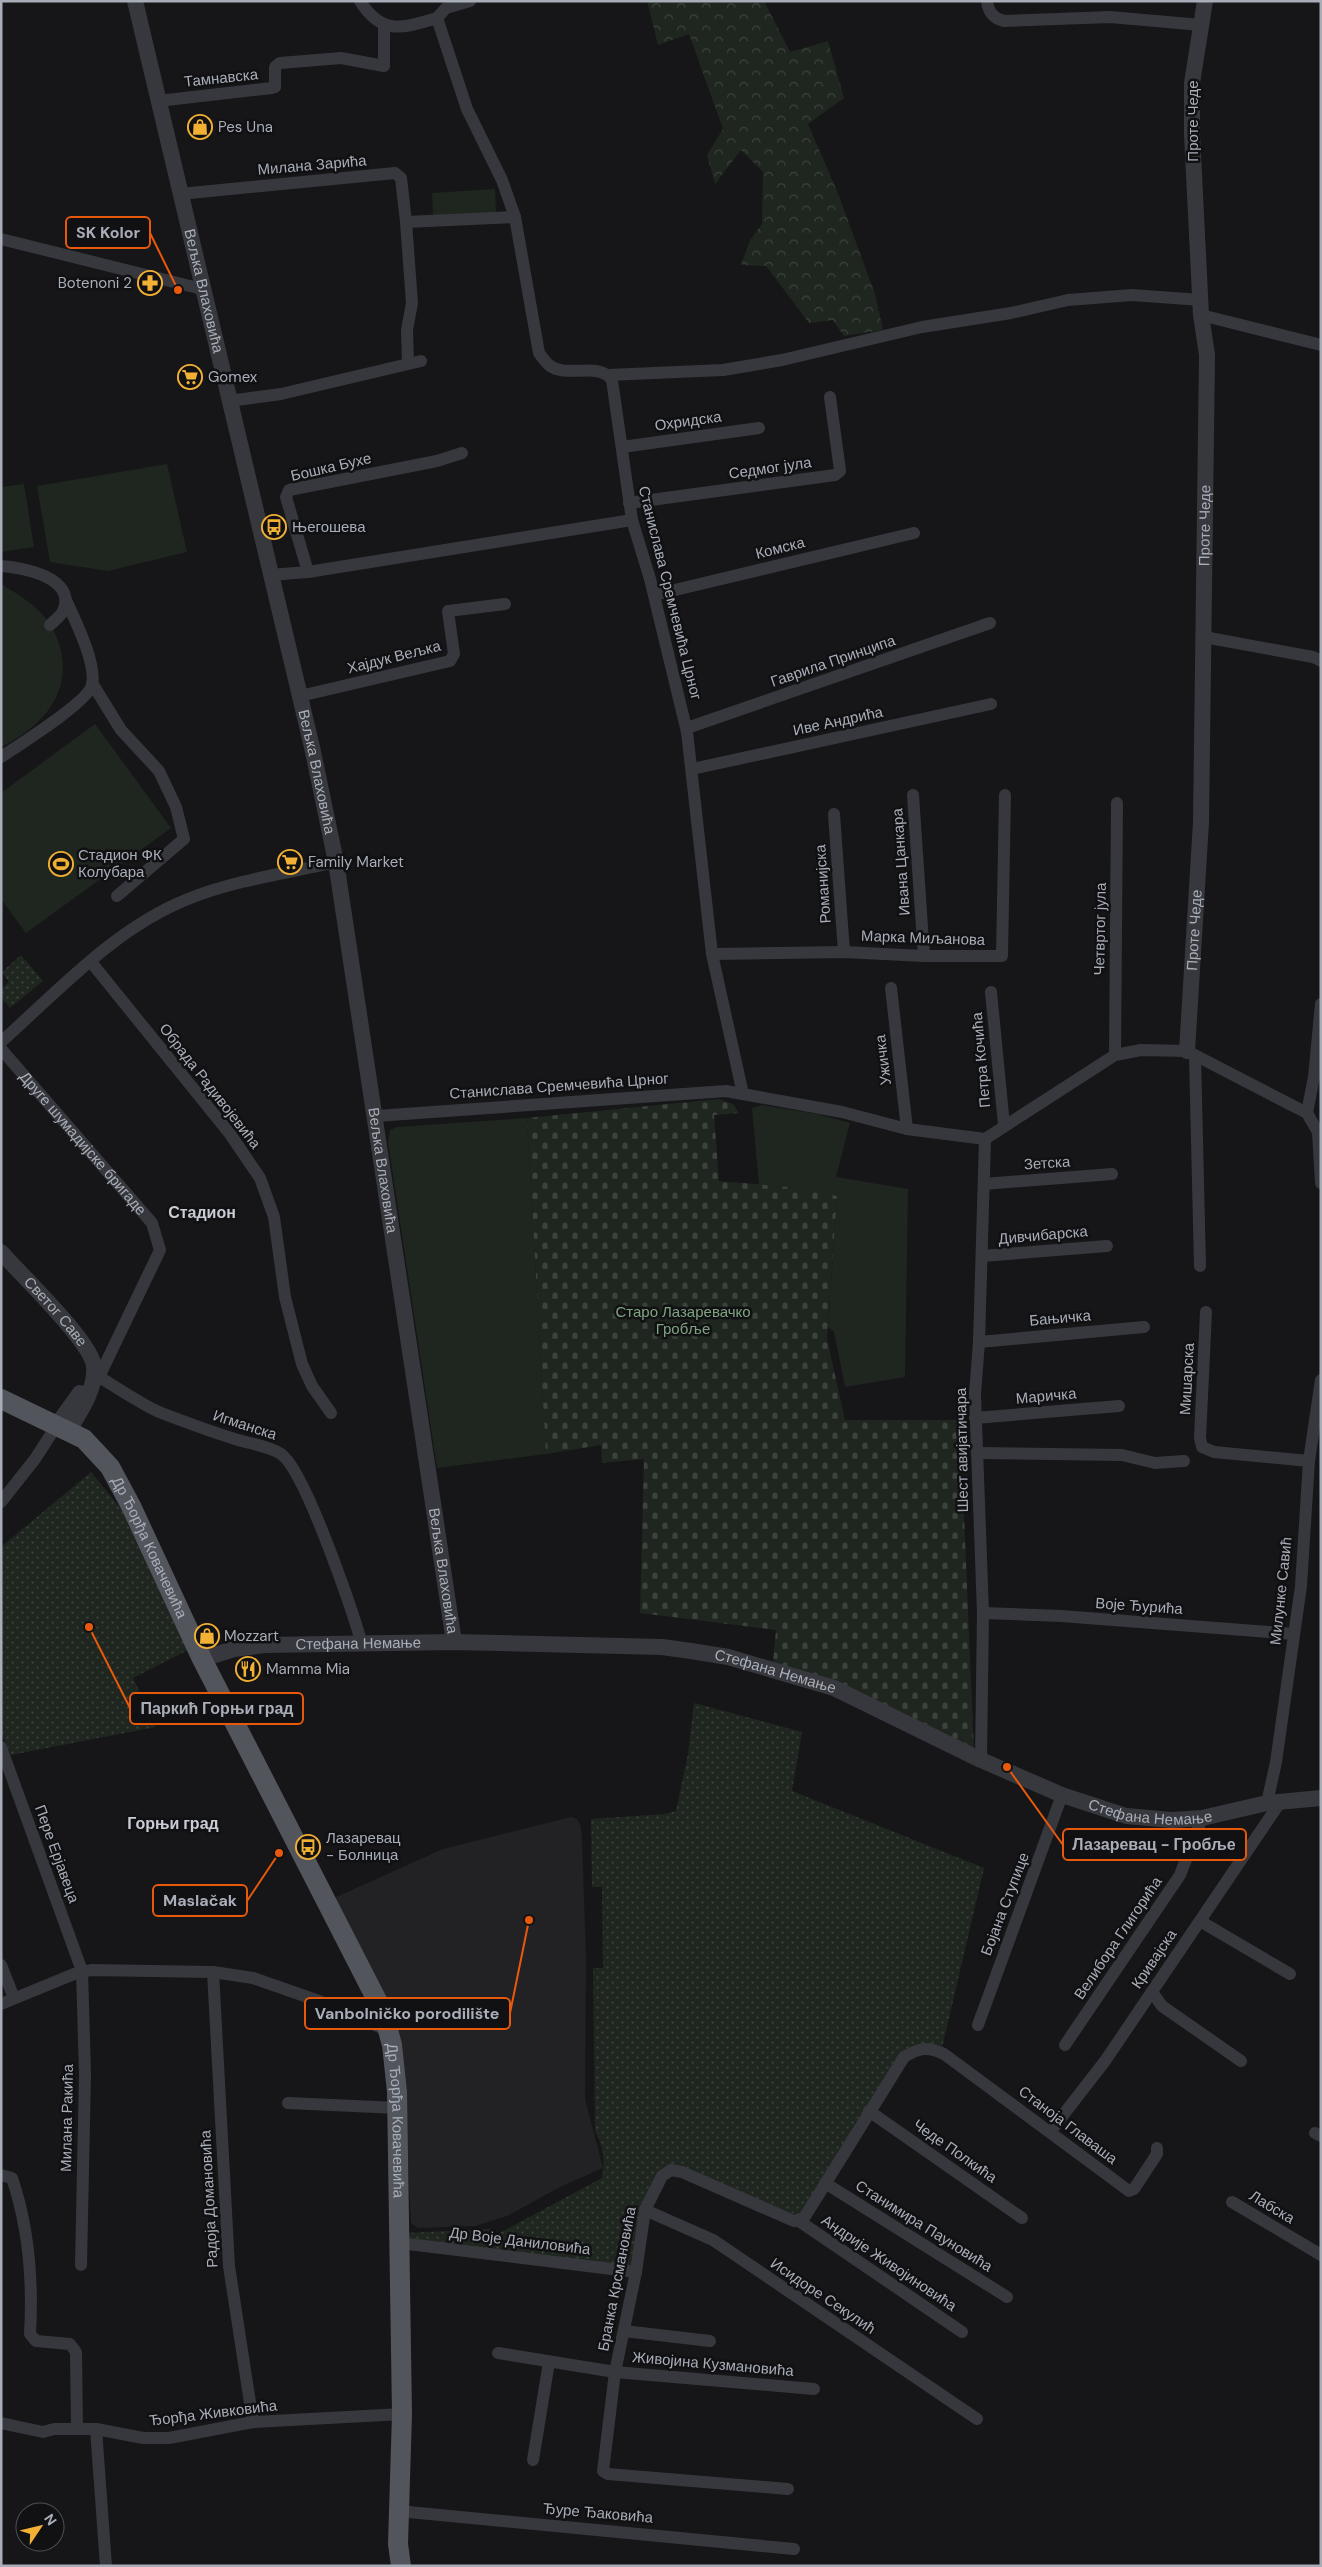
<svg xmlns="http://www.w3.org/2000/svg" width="1322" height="2567" font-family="'DM Sans',sans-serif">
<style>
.built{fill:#222225}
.grass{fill:#1e261f}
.forest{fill:url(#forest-crowns)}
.cemetery{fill:url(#cemetery-stones)}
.park{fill:url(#park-dots)}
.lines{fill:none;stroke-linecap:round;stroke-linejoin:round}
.minor{stroke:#37383d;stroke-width:12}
.tertiary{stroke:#37383d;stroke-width:16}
.primary{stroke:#53555c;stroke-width:20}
.labels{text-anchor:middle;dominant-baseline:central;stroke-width:5;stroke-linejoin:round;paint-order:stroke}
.street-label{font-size:15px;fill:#a8adb8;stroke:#111113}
.poi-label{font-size:15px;fill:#a8adb8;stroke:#111113;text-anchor:start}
.park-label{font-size:15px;fill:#7fa381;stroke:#111113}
.neighbourhood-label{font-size:16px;font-weight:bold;fill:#c9ccd4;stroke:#111113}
.leader{fill:none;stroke:#e8590c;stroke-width:2}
.callout-dot{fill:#e8590c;stroke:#111113;stroke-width:2}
.callout{fill:#111113;stroke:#e8590c;stroke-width:2}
.callout-label{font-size:16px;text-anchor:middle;font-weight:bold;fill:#a8adb8}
</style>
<defs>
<pattern id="forest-crowns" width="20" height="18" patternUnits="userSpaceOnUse" patternTransform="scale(1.25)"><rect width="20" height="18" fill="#1e261f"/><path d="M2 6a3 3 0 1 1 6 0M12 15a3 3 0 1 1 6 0" fill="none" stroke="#3c433d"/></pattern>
<pattern id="cemetery-stones" width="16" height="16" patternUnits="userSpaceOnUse" patternTransform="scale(1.25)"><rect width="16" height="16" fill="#1e261f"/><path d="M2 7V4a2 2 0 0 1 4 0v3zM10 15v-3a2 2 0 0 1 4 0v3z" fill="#3c433d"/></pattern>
<pattern id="park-dots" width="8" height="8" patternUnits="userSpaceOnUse" patternTransform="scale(1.25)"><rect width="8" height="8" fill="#1e261f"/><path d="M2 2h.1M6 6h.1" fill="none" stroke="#3c433d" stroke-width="1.8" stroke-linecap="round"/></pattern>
</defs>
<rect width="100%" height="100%" fill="#161618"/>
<polygon class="built" points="571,1817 577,1819 581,1827 582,1840 586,1957 585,2099 603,2168 562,2186 507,2216 475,2226 418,2228 411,2223 404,2095 334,1898 443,1849"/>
<g class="grass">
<polygon points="495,189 496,213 433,217 432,193"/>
<polygon points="167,464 187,552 108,571 50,562 37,486"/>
<polygon points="24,484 34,547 1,552 1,487"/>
<path d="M1 584C19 595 40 607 51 626 81 679 51 723 1 747Z"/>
<polygon points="95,724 171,828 26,933 1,899 1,793"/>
<polygon points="762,1105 817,1114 850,1123 836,1177 908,1189 905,1377 845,1387 834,1332 828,1327 837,1197 789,1187 759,1185 752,1108"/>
<polygon points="527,1118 546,1454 437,1468 388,1142 390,1130 397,1127"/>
</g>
<polygon class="forest" points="647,1 764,1 790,52 828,41 844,98 808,124 837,191 875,294 883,330 844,336 833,320 809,323 766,266 741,265 750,240 762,224 763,172 741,150 715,184 707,155 723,129 689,34 658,45"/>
<polygon class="cemetery" points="719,1099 733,1104 739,1113 714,1115 719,1181 789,1187 837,1196 827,1339 845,1420 960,1420 974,1753 773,1663 776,1630 640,1613 644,1459 602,1463 601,1445 546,1454 527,1118"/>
<g class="park">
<polygon points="21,955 43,981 10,1008 1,998 1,989 9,982 2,972"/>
<polygon points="91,1472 122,1510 188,1650 133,1678 156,1727 11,1755 1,1733 1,1547"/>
<path d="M694 1703 802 1732 792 1791 984 1868 942 2048C925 2041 917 2043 902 2051L802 2212 797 2215 669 2165C643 2172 637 2243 634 2266L405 2240V2233L491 2229 494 2236 602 2178C605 2160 604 2147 595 2131L593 1968H603L602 1887H592L591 1819 665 1814 676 1811 688 1754Z"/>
</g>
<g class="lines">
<g class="minor">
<path d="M360 1C382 36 403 28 437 18L467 109 502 180 515 217 539 353C542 357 545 362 549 365 566 379 599 361 612 380L632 520 650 579 687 732 712 954 743 1094"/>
<path d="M987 1C988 12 994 19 1004 21L1110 17 1201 25"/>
<polyline points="437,18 446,8 470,1"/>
<polyline points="158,101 272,88 275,87 275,67 280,63 341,58 384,66 384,25"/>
<polyline points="180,194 395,173 401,178 406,222"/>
<polyline points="1,239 202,289"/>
<polyline points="1201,315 1321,345"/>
<polyline points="408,363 407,330 412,303 406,222 515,217"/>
<polyline points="608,375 723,370 782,360 922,327 1011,313 1068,300 1132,295 1201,300"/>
<polyline points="229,401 281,394 421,361"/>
<polyline points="622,447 759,428"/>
<polyline points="629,503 835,475 840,471 839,463 830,397"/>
<path d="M1 566C22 567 78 578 63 611 61 616 54 621 50 625"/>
<polyline points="308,572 286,497 289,490 437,461 462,453"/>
<polyline points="270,575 308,572 632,520"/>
<polyline points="654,595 914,533"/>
<polyline points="1204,637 1313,657 1321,661"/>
<polyline points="92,683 121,730 159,771 176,807 184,839 117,896"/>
<polyline points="300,696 450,661 454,654 448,611 505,604"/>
<polyline points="687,728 990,623"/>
<path d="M1 757C19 745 88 702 92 685 97 664 75 620 66 600"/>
<polyline points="692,769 991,704"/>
<polyline points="913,795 924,956"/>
<polyline points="834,814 844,952"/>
<polyline points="712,954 844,952 924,956 1002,956 1005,795"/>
<polyline points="91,962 230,1134 260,1178 274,1217 285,1297 302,1364 312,1386 331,1413"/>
<polyline points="891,988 907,1129"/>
<polyline points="991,992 1004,1125"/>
<path d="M1 1042C58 991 115 928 188 899 235 880 288 873 336 862"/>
<path id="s1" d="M1 1049 152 1223 160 1250 99 1377"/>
<polyline points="1115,1055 1117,803"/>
<polyline points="1195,1056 1200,1266"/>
<polyline points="1307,1113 1314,1077 1321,1004"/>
<polyline points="376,1116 726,1091 842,1112 907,1129 985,1139 1115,1055 1141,1050 1187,1051 1307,1113 1318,1132 1321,1183"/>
<polyline points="984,1184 1112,1174"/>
<polyline points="982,1256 1107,1246"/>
<polyline points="1206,1312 1200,1438 1202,1447 1214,1452 1309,1461"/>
<polyline points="979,1342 1144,1327"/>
<path d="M94 1374C115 1386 137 1402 159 1412 185 1422 212 1432 238 1440 252 1444 269 1446 281 1454 305 1470 352 1610 362 1644"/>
<polyline points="975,1418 1119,1406"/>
<polyline points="977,1453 1122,1455 1155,1463 1184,1461"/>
<polyline points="1,1502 35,1459 57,1425"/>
<polyline points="983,1613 1061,1616 1294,1634"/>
<polyline points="1,1747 82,1971 85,2074 81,2265"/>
<polyline points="981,1760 983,1613 975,1394 979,1342 985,1139"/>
<polyline points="1267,1803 1276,1762 1301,1586 1309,1461 1321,1380"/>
<polyline points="1200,1921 1290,1974"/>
<polyline points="1,1965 14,1998"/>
<polyline points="213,1972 229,2266 253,2422"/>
<polyline points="1152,1992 1162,2006 1241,2061"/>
<polyline points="1,2004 74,1974 91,1970 213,1972 253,1978 319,2001 389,2031"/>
<polyline points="978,2025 1062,1795"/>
<polyline points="1065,2045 1180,1875 1202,1818"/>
<polyline points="288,2103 398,2108"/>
<polyline points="869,2111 1022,2218"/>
<polyline points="1050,2132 1105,2061 1281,1801"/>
<polyline points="1315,2133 1321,2136"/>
<path d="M1 2175 12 2178C29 2228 33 2282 30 2334L36 2341 70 2344 76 2352 77 2428"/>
<polyline points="825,2183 1007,2297"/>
<polyline points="1232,2202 1321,2255"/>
<polyline points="645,2210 713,2240 977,2419"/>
<polyline points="799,2221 962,2332"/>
<polyline points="400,2243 636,2272"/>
<polyline points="624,2331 710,2341"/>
<polyline points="498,2353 615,2372 814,2389"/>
<polyline points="1,2423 43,2432 54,2429 96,2429 143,2438 169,2438 253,2422 402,2414"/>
<polyline points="96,2429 106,2566"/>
<polyline points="533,2460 549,2362"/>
<path d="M788 2489 608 2474 603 2471 615 2372 636 2272 645 2210 662 2176 671 2170 682 2172 794 2221 804 2218 904 2057C919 2048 927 2046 944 2054L1129 2191 1134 2189 1157 2154V2148"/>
<polyline points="398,2511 794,2549"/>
</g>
<g class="tertiary">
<path id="s2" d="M135 1 312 747 336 862 454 1642"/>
<path id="s3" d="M1187 1051 1201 822 1207 355 1201 315 1192 134V83L1205 1"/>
<path id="s4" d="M1 1252C20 1274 93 1343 94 1367 96 1389 80 1412 69 1430"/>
<polyline points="57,1425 80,1393"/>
<path id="s5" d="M202 1659 234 1649 265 1645 454 1642 662 1647 691 1651 728 1657 834 1688 981 1760 1062 1795 1126 1816 1172 1820 1202 1818 1267 1803 1321 1798"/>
</g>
<path class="primary" id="s6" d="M1 1399 84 1439 110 1467 131 1506 202 1659 383 2012 392 2045 397 2092 402 2414 398 2544 401 2566"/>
</g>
<defs>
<symbol id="shop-ring" viewBox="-11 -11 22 22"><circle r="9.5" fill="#111113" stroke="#f2b134" stroke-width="1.5"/><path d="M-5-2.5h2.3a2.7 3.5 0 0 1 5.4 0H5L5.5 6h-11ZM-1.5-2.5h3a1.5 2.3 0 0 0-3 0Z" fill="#f2b134"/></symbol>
<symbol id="pharmacy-ring" viewBox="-11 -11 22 22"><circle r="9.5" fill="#111113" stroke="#f2b134" stroke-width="1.5"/><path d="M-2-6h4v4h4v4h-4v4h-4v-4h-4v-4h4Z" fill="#f2b134"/></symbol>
<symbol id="supermarket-ring" viewBox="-11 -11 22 22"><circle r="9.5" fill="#111113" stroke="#f2b134" stroke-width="1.5"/><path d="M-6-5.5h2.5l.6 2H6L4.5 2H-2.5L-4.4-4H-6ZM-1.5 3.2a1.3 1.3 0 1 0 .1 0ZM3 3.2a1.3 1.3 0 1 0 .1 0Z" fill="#f2b134"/></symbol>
<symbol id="bus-ring" viewBox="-11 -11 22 22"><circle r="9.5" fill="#111113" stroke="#f2b134" stroke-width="1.5"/><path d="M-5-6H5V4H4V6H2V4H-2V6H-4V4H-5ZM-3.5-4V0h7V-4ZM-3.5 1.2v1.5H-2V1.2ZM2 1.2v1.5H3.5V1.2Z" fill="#f2b134"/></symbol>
<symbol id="stadium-ring" viewBox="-11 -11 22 22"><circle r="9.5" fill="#111113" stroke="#f2b134" stroke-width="1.5"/><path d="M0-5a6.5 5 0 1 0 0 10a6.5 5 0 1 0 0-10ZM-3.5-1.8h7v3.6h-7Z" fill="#f2b134"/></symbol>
<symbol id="restaurant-ring" viewBox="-11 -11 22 22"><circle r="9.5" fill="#111113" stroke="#f2b134" stroke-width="1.5"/><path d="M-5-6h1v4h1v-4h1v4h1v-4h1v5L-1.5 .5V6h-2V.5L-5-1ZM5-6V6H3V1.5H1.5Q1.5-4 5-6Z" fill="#f2b134"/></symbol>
</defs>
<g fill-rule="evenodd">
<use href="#shop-ring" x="186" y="113" width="28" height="28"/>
<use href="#pharmacy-ring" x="136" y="269" width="28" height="28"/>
<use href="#supermarket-ring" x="176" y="363" width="28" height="28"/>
<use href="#bus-ring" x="260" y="513" width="28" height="28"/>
<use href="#supermarket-ring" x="276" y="848" width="28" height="28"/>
<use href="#stadium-ring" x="47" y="850" width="28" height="28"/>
<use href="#shop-ring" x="193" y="1622" width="28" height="28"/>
<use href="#restaurant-ring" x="234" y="1655" width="28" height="28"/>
<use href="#bus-ring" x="294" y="1833" width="28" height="28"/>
</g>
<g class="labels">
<g class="street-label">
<text transform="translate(221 78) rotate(-6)">Тамнавска</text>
<text transform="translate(1193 121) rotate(-90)">Проте Чеде</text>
<text transform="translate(312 165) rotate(-5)">Милана Зарића</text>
<text stroke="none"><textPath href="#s2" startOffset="298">Вељка Влаховића</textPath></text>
<text transform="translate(688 421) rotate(-8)">Охридска</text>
<text transform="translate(331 467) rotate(-13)">Бошка Бухе</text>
<text transform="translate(770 468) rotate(-8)">Седмог јула</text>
<text stroke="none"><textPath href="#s3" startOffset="526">Проте Чеде</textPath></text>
<text transform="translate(780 548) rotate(-14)">Комска</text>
<text transform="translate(670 593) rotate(76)">Станислава Сремчевића Црног</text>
<text transform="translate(394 657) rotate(-14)">Хајдук Вељка</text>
<text transform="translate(833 661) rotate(-19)">Гаврила Принципа</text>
<text transform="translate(838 721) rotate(-12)">Иве Андрића</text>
<text stroke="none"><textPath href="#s2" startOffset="792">Вељка Влаховића</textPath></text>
<text transform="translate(901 862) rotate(-94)">Ивана Цанкара</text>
<text transform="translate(823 884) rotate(-94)">Романијска</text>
<text transform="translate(1100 929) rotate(-89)">Четвртог јула</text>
<text stroke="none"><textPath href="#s3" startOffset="121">Проте Чеде</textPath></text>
<text transform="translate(923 938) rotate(2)">Марка Миљанова</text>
<text transform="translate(883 1060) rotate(-97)">Ужичка</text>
<text transform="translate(981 1060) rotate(-95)">Петра Кочића</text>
<text transform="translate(210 1086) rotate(52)">Обрада Радивојевића</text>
<text transform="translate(559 1086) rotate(-4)">Станислава Сремчевића Црног</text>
<text stroke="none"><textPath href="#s1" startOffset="125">Друге шумадијске бригаде</textPath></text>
<text transform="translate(1047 1163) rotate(-4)">Зетска</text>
<text stroke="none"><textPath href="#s2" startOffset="1196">Вељка Влаховића</textPath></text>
<text transform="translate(1043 1235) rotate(-5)">Дивчибарска</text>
<text stroke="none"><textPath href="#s4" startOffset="81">Светог Саве</textPath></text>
<text transform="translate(1060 1318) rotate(-5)">Бањичка</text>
<text transform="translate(1187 1379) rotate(-87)">Мишарска</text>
<text transform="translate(1046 1396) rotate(-5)">Маричка</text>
<text transform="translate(245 1425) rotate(18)">Игманска</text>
<text transform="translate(962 1450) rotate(-91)">Шест авијатичара</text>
<text stroke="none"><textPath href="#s6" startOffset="220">Др Ђорђа Ковачевића</textPath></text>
<text stroke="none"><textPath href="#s2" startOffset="1601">Вељка Влаховића</textPath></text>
<text transform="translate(1281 1591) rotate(-84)">Милунке Савић</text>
<text transform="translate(1139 1606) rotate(4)">Воје Ђурића</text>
<text stroke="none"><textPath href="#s5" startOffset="158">Стефана Немање</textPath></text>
<text stroke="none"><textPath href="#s5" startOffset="578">Стефана Немање</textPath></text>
<text stroke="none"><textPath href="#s5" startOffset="982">Стефана Немање</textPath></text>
<text transform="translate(57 1854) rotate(70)">Пере Ерјавеца</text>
<text transform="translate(1005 1904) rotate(-69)">Бојана Ступице</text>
<text transform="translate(1118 1938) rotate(-56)">Велибора Глигорића</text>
<text transform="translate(1154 1959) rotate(-56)">Кривајска</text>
<text transform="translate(67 2118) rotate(-89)">Милана Ракића</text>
<text stroke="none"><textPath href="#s6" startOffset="850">Др Ђорђа Ковачевића</textPath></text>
<text transform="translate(1068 2125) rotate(37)">Станоја Главаша</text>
<text transform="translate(955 2151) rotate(35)">Чеде Полкића</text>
<text transform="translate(209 2199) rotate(-93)">Радоја Домановића</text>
<text transform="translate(1272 2207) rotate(31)">Лабска</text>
<text transform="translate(924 2226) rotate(32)">Станимира Пауновића</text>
<text transform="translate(520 2241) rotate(7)">Др Воје Даниловића</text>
<text transform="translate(889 2263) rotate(34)">Андрије Живојиновића</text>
<text transform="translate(617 2279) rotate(-79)">Бранка Крсмановића</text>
<text transform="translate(823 2296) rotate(34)">Исидоре Секулић</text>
<text transform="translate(713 2364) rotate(5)">Живојина Кузмановића</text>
<text transform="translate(213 2413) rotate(-7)">Ђорђа Живковића</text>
<text transform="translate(598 2513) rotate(5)">Ђуре Ђаковића</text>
</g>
<g class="poi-label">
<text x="218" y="127">Pes Una</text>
<text x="132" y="283" text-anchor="end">Botenoni 2</text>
<text x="208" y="377">Gomex</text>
<text x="292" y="527">Његошева</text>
<text x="78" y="855">Стадион ФК<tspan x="78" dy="17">Колубара</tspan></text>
<text x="308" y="862">Family Market</text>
<text x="224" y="1636">Mozzart</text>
<text x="266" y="1669">Mamma Mia</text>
<text x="326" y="1838">Лазаревац<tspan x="326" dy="17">- Болница</tspan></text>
</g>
<g class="park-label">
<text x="683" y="1312">Старо Лазаревачко<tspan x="683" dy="17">Гробље</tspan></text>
</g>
<g class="neighbourhood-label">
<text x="202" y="1212">Стадион</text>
<text x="173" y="1823">Горњи град</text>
</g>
</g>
<path class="leader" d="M178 290L150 233M89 1627L130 1708M1007 1767L1063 1845M279 1853L247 1901M529 1920L510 2013"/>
<g class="callout-dot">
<circle cx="178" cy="290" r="5"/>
<circle cx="89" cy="1627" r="5"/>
<circle cx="1007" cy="1767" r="5"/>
<circle cx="279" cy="1853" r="5"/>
<circle cx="529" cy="1920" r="5"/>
</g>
<g class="callout">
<rect x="66" y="217" width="84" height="31" rx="5"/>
<rect x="130" y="1693" width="173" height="31" rx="5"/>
<rect x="1063" y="1829" width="183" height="31" rx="5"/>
<rect x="153" y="1885" width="94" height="31" rx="5"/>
<rect x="305" y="1998" width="205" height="31" rx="5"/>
</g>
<g class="callout-label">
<text x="108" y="238">SK Kolor</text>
<text x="217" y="1714">Паркић Горњи град</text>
<text x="1154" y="1850">Лазаревац - Гробље</text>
<text x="200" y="1906">Maslačak</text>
<text x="407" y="2019">Vanbolničko porodilište</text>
</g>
<rect width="1322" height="2567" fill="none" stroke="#a8adb8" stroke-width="5"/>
<g transform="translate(40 2527) rotate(55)"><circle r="24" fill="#111113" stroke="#4d4f55"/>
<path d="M0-4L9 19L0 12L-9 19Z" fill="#f2b134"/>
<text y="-8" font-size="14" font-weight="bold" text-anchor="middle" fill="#a8adb8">N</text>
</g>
</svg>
